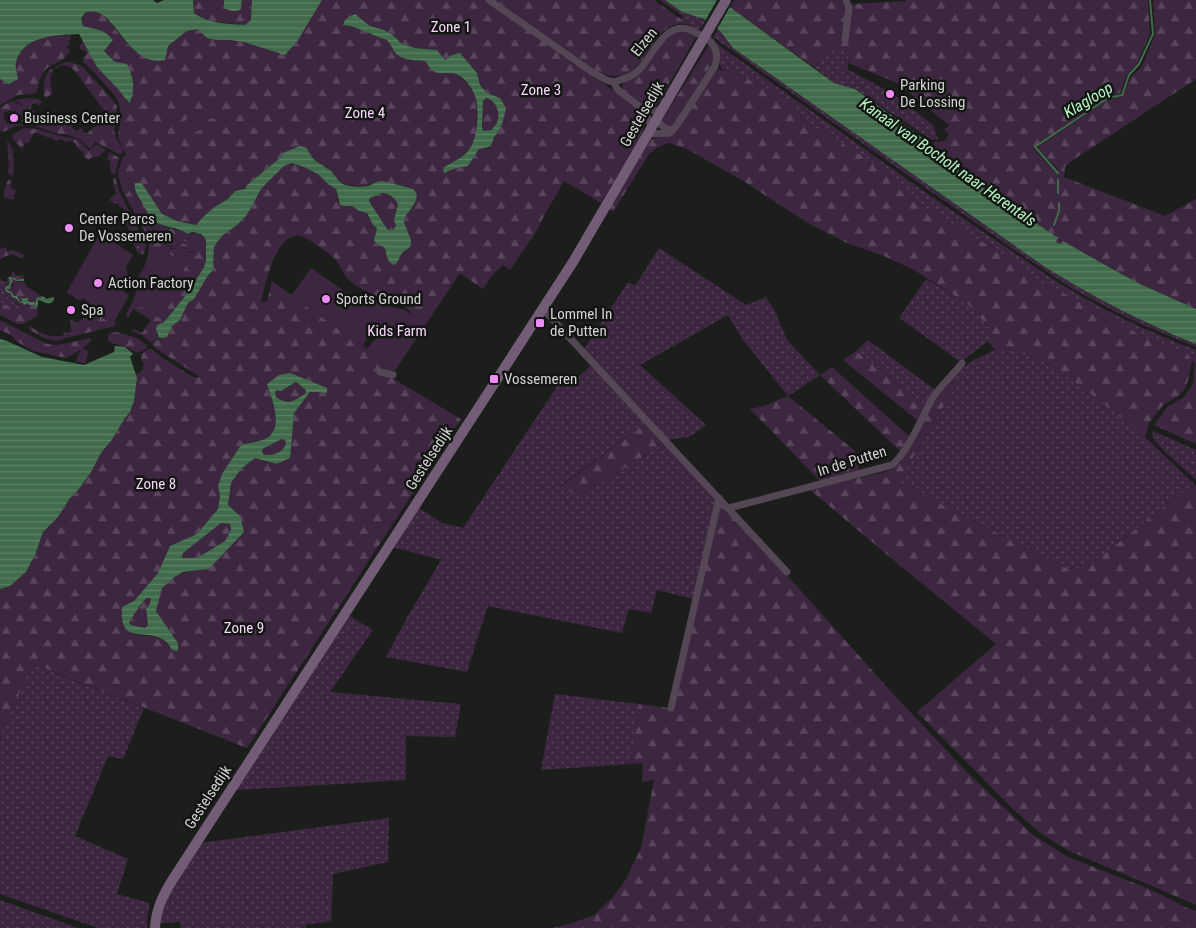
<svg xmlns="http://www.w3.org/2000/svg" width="1196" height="928" font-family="'Roboto Condensed',sans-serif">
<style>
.grass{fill:url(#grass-dots)}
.forest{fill:url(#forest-firs);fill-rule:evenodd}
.green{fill:#3d2640}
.water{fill:url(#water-rules);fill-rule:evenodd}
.pier{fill:#1c1e1c}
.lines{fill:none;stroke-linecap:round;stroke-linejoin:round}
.stream{stroke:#416c4b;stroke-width:2}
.minor{stroke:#544655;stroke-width:7}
.secondary{stroke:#735c75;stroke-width:10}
.poi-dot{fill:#ee8cf8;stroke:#131513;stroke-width:2}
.labels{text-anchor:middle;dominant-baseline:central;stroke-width:5;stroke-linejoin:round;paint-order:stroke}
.park-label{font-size:15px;fill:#f8d6fb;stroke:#131513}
.street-label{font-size:15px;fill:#d2d3d2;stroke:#131513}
.poi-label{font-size:15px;fill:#d2d3d2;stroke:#131513;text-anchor:start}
.water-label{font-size:16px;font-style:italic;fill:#b3f8c1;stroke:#131513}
</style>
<defs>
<pattern id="grass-dots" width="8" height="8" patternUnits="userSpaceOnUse" patternTransform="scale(1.25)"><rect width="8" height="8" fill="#3d2640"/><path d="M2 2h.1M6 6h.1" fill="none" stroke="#58455b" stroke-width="1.8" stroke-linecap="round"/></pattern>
<pattern id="forest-firs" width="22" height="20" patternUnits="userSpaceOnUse" patternTransform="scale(1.25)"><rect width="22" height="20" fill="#3d2640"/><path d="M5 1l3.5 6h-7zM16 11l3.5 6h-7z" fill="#58455b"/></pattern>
<pattern id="water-rules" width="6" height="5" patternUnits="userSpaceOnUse" patternTransform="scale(1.25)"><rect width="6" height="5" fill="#416c4b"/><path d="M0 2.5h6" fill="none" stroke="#5c8064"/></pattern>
</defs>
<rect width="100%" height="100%" fill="#1c1e1c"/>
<g class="grass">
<polygon points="660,0 665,0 682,12 706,20 699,31 681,19 683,16"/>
<path d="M718 29 733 48 1045 267C1079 288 1113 307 1150 324 1165 331 1180 338 1196 344V347L1143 325 1116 312 1073 289 1013 249 869 148 723 44 713 37Z"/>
<path d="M712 40 922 190 1054 280C1099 308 1146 331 1196 350V362L1195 363 1192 361 1187 352 1170 347 1140 335 1118 321 1074 298 1040 283 1028 276 1020 266 991 246 973 238 954 225 911 199 901 191 893 183 888 174 824 132 809 129 794 103 738 74 721 69V67L719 62 720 53Z"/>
<polygon points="833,48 847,52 849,63 847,69 890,92 933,125 938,139 932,140 855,89 834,83 814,67"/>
<path d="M1056 231 1070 240 1068 243C1059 245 1056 243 1053 235Z"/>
<path d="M144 240C148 245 145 249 144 254L142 255 138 252 133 243Z"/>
<polygon points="659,248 746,305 766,297 776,313 787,340 820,375 788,396 743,340 728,315 640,365 706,425 689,437 667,440 584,349 628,282 635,286"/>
<polygon points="14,272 16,276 23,275 24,279 20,279 17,280 9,277 10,284 5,284 9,285 6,291 8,293 7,297 18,305 23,307 22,310 0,303 0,277 3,282 7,281 8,277 12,275 12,273"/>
<polygon points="926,279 969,305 990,329 991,336 988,341 961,362 899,318"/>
<polygon points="868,340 935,390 926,406 856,351"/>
<path d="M995 350H1011L1032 356 1053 366 1106 405 1145 437 1194 484 1078 574 898 482 953 391C953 386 953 379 956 375 965 363 982 356 995 350Z"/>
<polygon points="593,364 646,423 560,486 583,494 664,443 715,497 716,503 694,599 657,590 651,613 629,609 622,633 488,606 479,633 467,672 386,657 408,616 441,560 393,547 419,508 442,523 463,528 562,379 569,385"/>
<polygon points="1153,431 1196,450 1196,480 1165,452 1152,437"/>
<polygon points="348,615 373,630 330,692 461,704 455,737 406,736 406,780 235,790"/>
<polygon points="30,663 144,708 123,759 108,756 75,836 128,859 117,894 150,903 147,918 147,928 98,928 0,894 0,741"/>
<polygon points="555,694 639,704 631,764 541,770"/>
<polygon points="389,818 388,862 333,874 331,921 305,925 306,928 180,928 180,922 159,923 168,893 200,843"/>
<polygon points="0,900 78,928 79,928 0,928"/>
</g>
<g class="forest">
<polygon points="193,0 224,0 225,8 241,9 242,0 252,0 251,20 245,25 205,20 194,13"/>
<path d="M322 0H484L638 108 646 121 639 139 601 203 564 181 544 216 536 232 510 270 503 265 491 277 483 289 460 273 422 330C417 322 412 311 404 306 400 303 393 303 389 301 376 296 362 290 351 282 343 276 341 264 333 257 326 252 309 238 301 236 275 231 265 286 261 303L267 301 272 281 367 349 394 372 392 378 461 419 247 748 31 663 0 741V589L10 586 26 572 33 560 43 532 58 517 70 498 79 489 91 472 101 453 105 449 133 406 136 385V374L142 371 144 364 141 359 142 354 148 349H152L161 357 193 377H200L158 350 152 344 155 340 164 338 169 333 172 326 180 320 188 303 194 299 207 277 212 272 214 247 217 242 224 234 236 226 246 216 251 208 261 189 284 166 292 163 304 167 318 174 328 184 336 189 338 202 344 206H352L359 211 367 213 373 225 377 228 374 238 376 243 385 248V253L387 259 397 264 402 253 405 251 411 240 404 222V219C408 210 424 198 413 189L382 181 376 182 364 187 344 184 341 183 334 174 326 167 321 165C317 159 309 158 308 150L298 148 282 155 281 157 247 185C244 191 242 189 237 190L228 199 216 206 205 215 197 225 177 221 162 214 155 204 135 184C134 192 138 195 142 201 151 216 151 222 169 228 175 230 182 230 187 234 194 233 204 231 206 241 212 274 182 298 164 322L159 324 157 336 159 338 154 339 151 343 142 335 132 331V329H134L142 333 151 320 133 309 128 318 126 315C131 305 136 295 138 285L142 288 145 283 139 278V276C148 262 149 255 149 239L122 190 118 174 122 158 126 155 124 150 121 154H119L95 142 90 149 80 139 74 137 66 134H59L34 126 42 116 46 117 51 111 61 119 64 118 76 131 81 128 86 134 108 116 74 70C68 65 62 63 56 69L55 67 66 62H70L82 66 112 99 117 106 114 130 116 138 123 149 118 137 120 124V107L116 97 93 71 84 63 83 60 84 56 86 55 87 53 85 51 80 49 79 47 83 41 97 67 117 88 125 98 115 62 104 50 113 40C103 28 97 30 83 26L81 18 86 12 95 11 104 15 125 41 136 52 168 46 187 31 198 29 217 40H230L244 42 269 50 308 22ZM350 18 363 20 370 26 384 30 393 35 402 44 415 48 437 50 445 60 452 55 460 53 477 73 480 85 487 93 500 98 496 136 494 137 489 148H479L468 166 453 169 458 159 469 150 476 137 477 118 476 98 472 88 458 75 449 72 440 73 434 71 425 61 409 60 395 52 387 40C373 36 359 26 344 25L345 20ZM122 175 132 179 131 185 132 190 139 200 154 228 157 230 158 227H163L166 233 172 240H173L176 238 194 248 192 253 179 249H171L159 241 152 242 156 240H162C168 248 169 246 178 247 182 247 186 249 191 249 187 243 180 241 173 242L164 234 161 228 158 231H154L152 228 129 190V179ZM290 373 326 393 317 392H310L294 413 289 458 277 464 255 458 241 469 231 483 228 505 240 516 209 569C193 571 173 572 162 587 159 593 158 604 156 611L178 643 172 650 166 641 157 637 133 634 122 607 134 601 158 573 170 546 197 534 218 509 220 496 218 486 241 445C249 443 258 442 265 439 285 429 272 400 267 384Z"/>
<path d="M495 0H654L689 25C686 24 681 23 678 24 650 29 649 69 622 75 610 78 604 75 593 69Z"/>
<polygon points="734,0 844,0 846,4 852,4 906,1 906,0 1148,0 1150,33 1137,64 1127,75 1120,93 1108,97 1033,148 1046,162 1057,172 1058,169 1037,148 1107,100 1122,96 1131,77 1142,66 1155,35 1153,0 1196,0 1196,79 1073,160 1065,167 1064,177 1165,216 1196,199 1196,309 1140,284 1105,265 1063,241 1068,243 1070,240 1056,231 1053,235 939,156 933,142 944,141 949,135 944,130 949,125 897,83 849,63 847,52 833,49 814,67 730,8"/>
<path d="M677 31H686L696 37 656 106C644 109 632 97 623 91L622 86 624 82C636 69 662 37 677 31Z"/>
<path d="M70 35 71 39 68 41 69 42 71 41V42L67 47 70 51C67 54 65 58 62 60 54 65 48 65 42 74 39 80 39 87 36 93L18 95 0 105V79L4 81 18 79C18 75 16 71 16 67 14 49 36 38 51 36 58 35 64 36 70 35Z"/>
<polygon points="709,45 715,56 713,62 674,125 670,127 663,125 662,120"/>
<path d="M52 68 54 70C50 76 49 82 52 89L51 90 53 93 46 98 44 96C43 86 43 75 52 68Z"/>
<path d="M716 69 732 72 738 74 794 103 809 129 824 132 878 166 888 174 893 182 901 191 911 199 954 225 973 238 991 246 1020 266 1028 276 1040 283 1074 298 1118 321 1140 335 1170 347 1187 352 1192 361 1188 381 1184 390 1178 396 1163 405 1149 423 1145 437 1106 405 1053 366 1032 356 1011 350H995L988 341 991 336 990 329 969 305 914 270 884 256 847 243 806 222 745 182 685 148 668 143 658 147 649 154 613 212 609 209 650 140C658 135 668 138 676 132Z"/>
<path d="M28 98 38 99 42 102 39 106 35 103 32 104 31 106V110L36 112 34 114 38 118 32 126C25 126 17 125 11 128 8 129 6 131 3 132L0 130V108L11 101 15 102 25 107 15 100ZM5 111 7 112 8 111H16L18 115 21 114 23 119 21 122 23 123 22 124H8L4 118 5 116 3 115Z"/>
<path d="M486 98C496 100 501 113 497 123 496 123 492 130 492 130L483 131 482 127 483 100Z"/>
<polygon points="24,128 37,129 60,136 71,138 79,140 89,151 96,144 106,150 99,156 91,158 89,160 84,157 83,152 78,149 76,144 72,141 66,142 61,139 56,141 50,137 49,138 35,132 28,143 25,143 22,149 12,138 12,135"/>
<path d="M7 141C16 150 14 164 13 176L10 175 8 172 9 161Z"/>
<polygon points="107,151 118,157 119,158 115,175 111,173 110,161 107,159 109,153"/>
<polygon points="115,177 119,191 144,240 130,244 129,240 132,236 124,219 127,214 124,212 124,209 119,206 119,204 116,203 115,204 109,200 112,196 116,194 113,179"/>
<polygon points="10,179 12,180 10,188 17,191 13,196 15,198 13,200 4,197 4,190 8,180"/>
<path d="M382 193C389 194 395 198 398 204L394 220 396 226 392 231 387 229 369 201 370 198Z"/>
<polygon points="6,247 7,251 13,250 24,255 22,259 13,254 3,257 0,260 0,249"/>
<polygon points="12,278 17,282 24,281 26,286 41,296 41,298 38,297 36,300 35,305 32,301 30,302 27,300 28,299 24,297 21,298 22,300 21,302 17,296 14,296 12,292 7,290 6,288 10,289 11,286 14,286 15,285 11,284 13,281 10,279"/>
<polygon points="8,293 10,293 12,297 25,304 29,303 29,305 33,305 34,307 38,303 39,304 37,308 38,315 23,324 18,324 0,315 0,303 22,310 23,307 7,297"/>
<path d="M95 309 103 316 102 318 108 319 116 323 115 326 54 341 42 337 30 330 29 327 31 325V327C43 335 49 337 64 336L63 333 71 332 70 319 75 322 81 321 82 319H83L90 311 93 312Z"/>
<polygon points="0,320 47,344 58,345 91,338 91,341 82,349 66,358 33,351 16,341 11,335 0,330"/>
<path d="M117 332 136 338 147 345V348C135 356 137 351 125 347L133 354V355L122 348 125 347 112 343 108 340V336L110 333Z"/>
<polygon points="856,351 926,406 918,421 843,360"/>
<polygon points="1196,362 1196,444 1154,425 1167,407 1184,397 1193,384 1195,363"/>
<polygon points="832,367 909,436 901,452 820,375"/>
<polygon points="955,376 956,383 953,391 898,482 1078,574 1194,484 1196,485 1196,905 1150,885 1069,851 1039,832 1014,810 917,712 996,644 891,558 809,489 885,472 893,469 900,463 937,398"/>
<path d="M296 382 306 390 305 394C293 401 289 406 276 397L275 392 277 390 288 388Z"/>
<polygon points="788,396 855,451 859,471 821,482 750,409 764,406"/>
<polygon points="646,423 664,443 583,494 571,492 560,487"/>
<path d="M282 439 285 440 286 442C284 452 272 457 263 454L262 450 264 448Z"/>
<polygon points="719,503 760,545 895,696 966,771 1033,835 1066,856 1149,889 1189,909 1196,911 1196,928 552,928 573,923 594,915 614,896 626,879 641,848 654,780 642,782 643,763 631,764 639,704 669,708"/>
<polygon points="221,523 230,524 231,530 225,541 197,558 182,558 183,553"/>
<path d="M147 598H151L150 603 146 613 148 625 145 628 131 625 129 623C132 618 142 601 147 598Z"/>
</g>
<g class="green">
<path d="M214 101 221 102C220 104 221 106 221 107 222 111 219 118 217 120L204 116C204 119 205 122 205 125 203 134 182 133 176 130L179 126 186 120 191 111 194 109 200 111 204 116 208 106 212 105Z"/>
<path d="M123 173 132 179 131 185 132 190 139 200 154 228 157 230 159 226 163 227 166 233 172 239C180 238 188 242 194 248V252C189 252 187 251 182 250 172 247 167 251 159 241L157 242 153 245 152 242H154L158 237C162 240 164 244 168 246 174 249 172 246 178 247 182 247 186 249 191 249 185 242 179 243 170 241L164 234 161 228 157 232 152 228 129 190V179L120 175 121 173Z"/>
<path d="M100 233 133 255 126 267 128 276 121 289 129 296 114 322 109 319 107 321 102 318 103 316 95 310 93 313 88 310 89 306 87 305 89 302 82 298 81 300C77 301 73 297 72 294L69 295 67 292Z"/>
<polygon points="159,248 187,264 173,289 177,292 161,319 134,303 149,276 145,273"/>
<polygon points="311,268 361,303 367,305 370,298 395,308 405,310 414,316 422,330 394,372 367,349 377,337 377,328 371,321 370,332 363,346 291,296"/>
<polygon points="81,348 89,351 85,364 76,361"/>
</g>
<g class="water">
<path d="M0 0H153L157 3 164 0H193L194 13C206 23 230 24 245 25L251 20 252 0H322L298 40 285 55 244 42 230 40H217L207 38 198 29 187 31 168 46 165 60C139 65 127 41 113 25 109 21 106 16 101 14 96 11 92 12 86 12L81 18 83 26C97 30 103 28 113 40L104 51 115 62 127 64C134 80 135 86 130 103L125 98 117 88 97 67 79 34C58 35 26 35 17 59 16 62 15 64 16 67 16 71 18 75 18 79L9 84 0 79Z"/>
<path d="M224 0H242L241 9C236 13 230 11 224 8Z"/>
<path d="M665 0H720L834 83 855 89 931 144 939 157 1058 238 1056 242 1061 244 1063 241 1105 265 1140 284 1196 309V344C1180 338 1165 331 1150 324 1113 307 1079 288 1045 267L733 48 720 31 704 19 682 12Z"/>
<path d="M355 14 370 26 384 30 393 35 402 44 415 48 437 50 445 60 452 55 460 53 477 73 480 85 487 93 500 98 506 108C504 118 501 130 494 137 491 148 490 147 479 149L468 166 453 169 444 173 443 168C451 163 462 158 468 151 478 139 479 114 476 99 474 90 466 79 458 75 450 71 443 75 435 72 431 70 428 65 425 61 414 60 401 61 394 51 392 47 390 44 387 40 372 36 359 26 343 25L345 20ZM486 98C496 100 501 113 497 123 496 124 492 129 492 130L483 131 482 127 483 101Z"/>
<path d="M300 146 307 148C310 159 319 163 328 169 334 172 336 179 341 183 345 186 363 188 368 186 373 184 377 181 382 181 392 183 403 186 413 189 424 198 408 210 404 219V222L411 240V244L410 247 402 253 397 263 394 265C387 262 386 255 385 248L376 243 374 240 377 228 373 225 367 213 359 211 352 206H344L340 205 336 189 328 184 318 174 304 167 292 163 284 166 261 189 251 208 246 216 236 226 224 234 217 242 214 247 213 270 207 277 194 299 188 303 180 320 172 326 167 337 164 338H159L156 329 157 325 164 322 191 289 204 267 206 260V242L205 238 201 234 193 232 187 234C178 226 162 229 151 218 147 213 145 206 141 201 137 194 134 191 135 183H140L143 185 162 214 177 221 196 225 205 215 216 206 228 199 235 191 245 189 247 185 281 157 283 153ZM382 193C389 193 395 198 398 204L394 220 396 226 392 231 387 229 369 201 370 198Z"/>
<path d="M9 277 15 278 17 280 19 279H24V281H16L11 278 13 281 11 284 10 289H6L7 290 12 292 14 296H17L21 302 22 300 21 298H28V301L30 302H34L35 305 36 299 38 297 41 298V296L46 298V299L54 297V300C49 307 44 301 38 300V305L36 308 33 305H29L28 303 24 305 23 303C19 303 17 298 12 297L10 293H8L5 290V287L9 285 10 282 9 280Z"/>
<polygon points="0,339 7,341 42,357 84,365 114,352 115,346 125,347 133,354 130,357 137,378 134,401 130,412 125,418 111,441 101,453 91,472 79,489 70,498 58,517 43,532 35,555 26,572 10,586 0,589"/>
<path d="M290 373 327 388V393L317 392H310L294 413 290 458 277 464 255 458 241 469 231 483 228 505 240 516 244 532 209 569 183 572 173 578 162 588 156 611 178 643V651L172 650C170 647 168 642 164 640 145 628 119 646 122 607L134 601 158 573 170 546 197 534 218 509 220 496 218 486 222 474 241 445C249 443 258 442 265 439 285 429 272 400 267 384L279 375ZM296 382 306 390 305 394C293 401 289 406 276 397L275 392 277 390 281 391ZM282 439 285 440 286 443C284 452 272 457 263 454L262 450 264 448ZM221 523 230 524 231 530 225 541 197 558H182L183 553ZM147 598H151L150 603 146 610 148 625 145 628 131 625 129 623C132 618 142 601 147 598Z"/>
</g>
<polygon class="pier" points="717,0 724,0 731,5 716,31 704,23"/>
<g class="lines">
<g class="stream">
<polyline points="1058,173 1035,147 1108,98 1122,95 1129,75 1139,64 1153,34 1150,0"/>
<polyline points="1058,180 1058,193"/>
<polyline points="1054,225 1059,211 1059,203"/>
</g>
<g class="minor">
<polyline points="489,0 592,72 606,80 614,82 617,89 640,107 650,110 662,111"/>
<polyline points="845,40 849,8 846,0"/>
<path d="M614 82C623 79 632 77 639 70 654 55 665 18 693 31 698 34 705 37 710 41 717 48 718 57 715 66L677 125 670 133 648 134"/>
<polyline points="641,107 647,117 652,128"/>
<path d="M657 119C661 126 664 129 672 130"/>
<polyline points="543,309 787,572"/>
<polyline points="380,372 393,375"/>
<path d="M729 508 892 465C907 453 922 418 932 399 940 386 953 375 962 363"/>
<polyline points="671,708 719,498"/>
</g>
<path class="secondary" d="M155 928C156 909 163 895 173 879L573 262 726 0"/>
</g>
<g class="poi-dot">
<circle cx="890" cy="94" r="5"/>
<circle cx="14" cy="118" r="5"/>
<circle cx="69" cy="228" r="5"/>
<circle cx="98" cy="283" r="5"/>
<circle cx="326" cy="299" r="5"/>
<circle cx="71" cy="310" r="5"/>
<rect x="535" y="318" width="10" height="10" rx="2.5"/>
<rect x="489" y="374" width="10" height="10" rx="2.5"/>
</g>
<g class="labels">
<g class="park-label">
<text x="451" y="27">Zone 1</text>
<text x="541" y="90">Zone 3</text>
<text x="365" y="113">Zone 4</text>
<text x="397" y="331">Kids Farm</text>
<text x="156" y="484">Zone 8</text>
<text x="244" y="628">Zone 9</text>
</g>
<g class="street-label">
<text transform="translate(644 42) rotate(-51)">Elzen</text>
<text transform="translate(642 114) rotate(-60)">Gestelsedijk</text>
<text transform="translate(429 458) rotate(-57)">Gestelsedijk</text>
<text transform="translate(852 461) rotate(-17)">In de Putten</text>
<text transform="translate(208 797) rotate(-57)">Gestelsedijk</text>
</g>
<g class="poi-label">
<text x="900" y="85">Parking<tspan x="900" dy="17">De Lossing</tspan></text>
<text x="24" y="118">Business Center</text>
<text x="79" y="219">Center Parcs<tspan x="79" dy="17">De Vossemeren</tspan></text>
<text x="108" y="283">Action Factory</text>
<text x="336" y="299">Sports Ground</text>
<text x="81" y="310">Spa</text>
<text x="550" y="314">Lommel In<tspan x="550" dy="17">de Putten</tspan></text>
<text x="504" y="379">Vossemeren</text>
</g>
<g class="water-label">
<text transform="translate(1088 100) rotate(-31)">Klagloop</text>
<text transform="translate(948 162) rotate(35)">Kanaal van Bocholt naar Herentals</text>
</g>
</g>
</svg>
